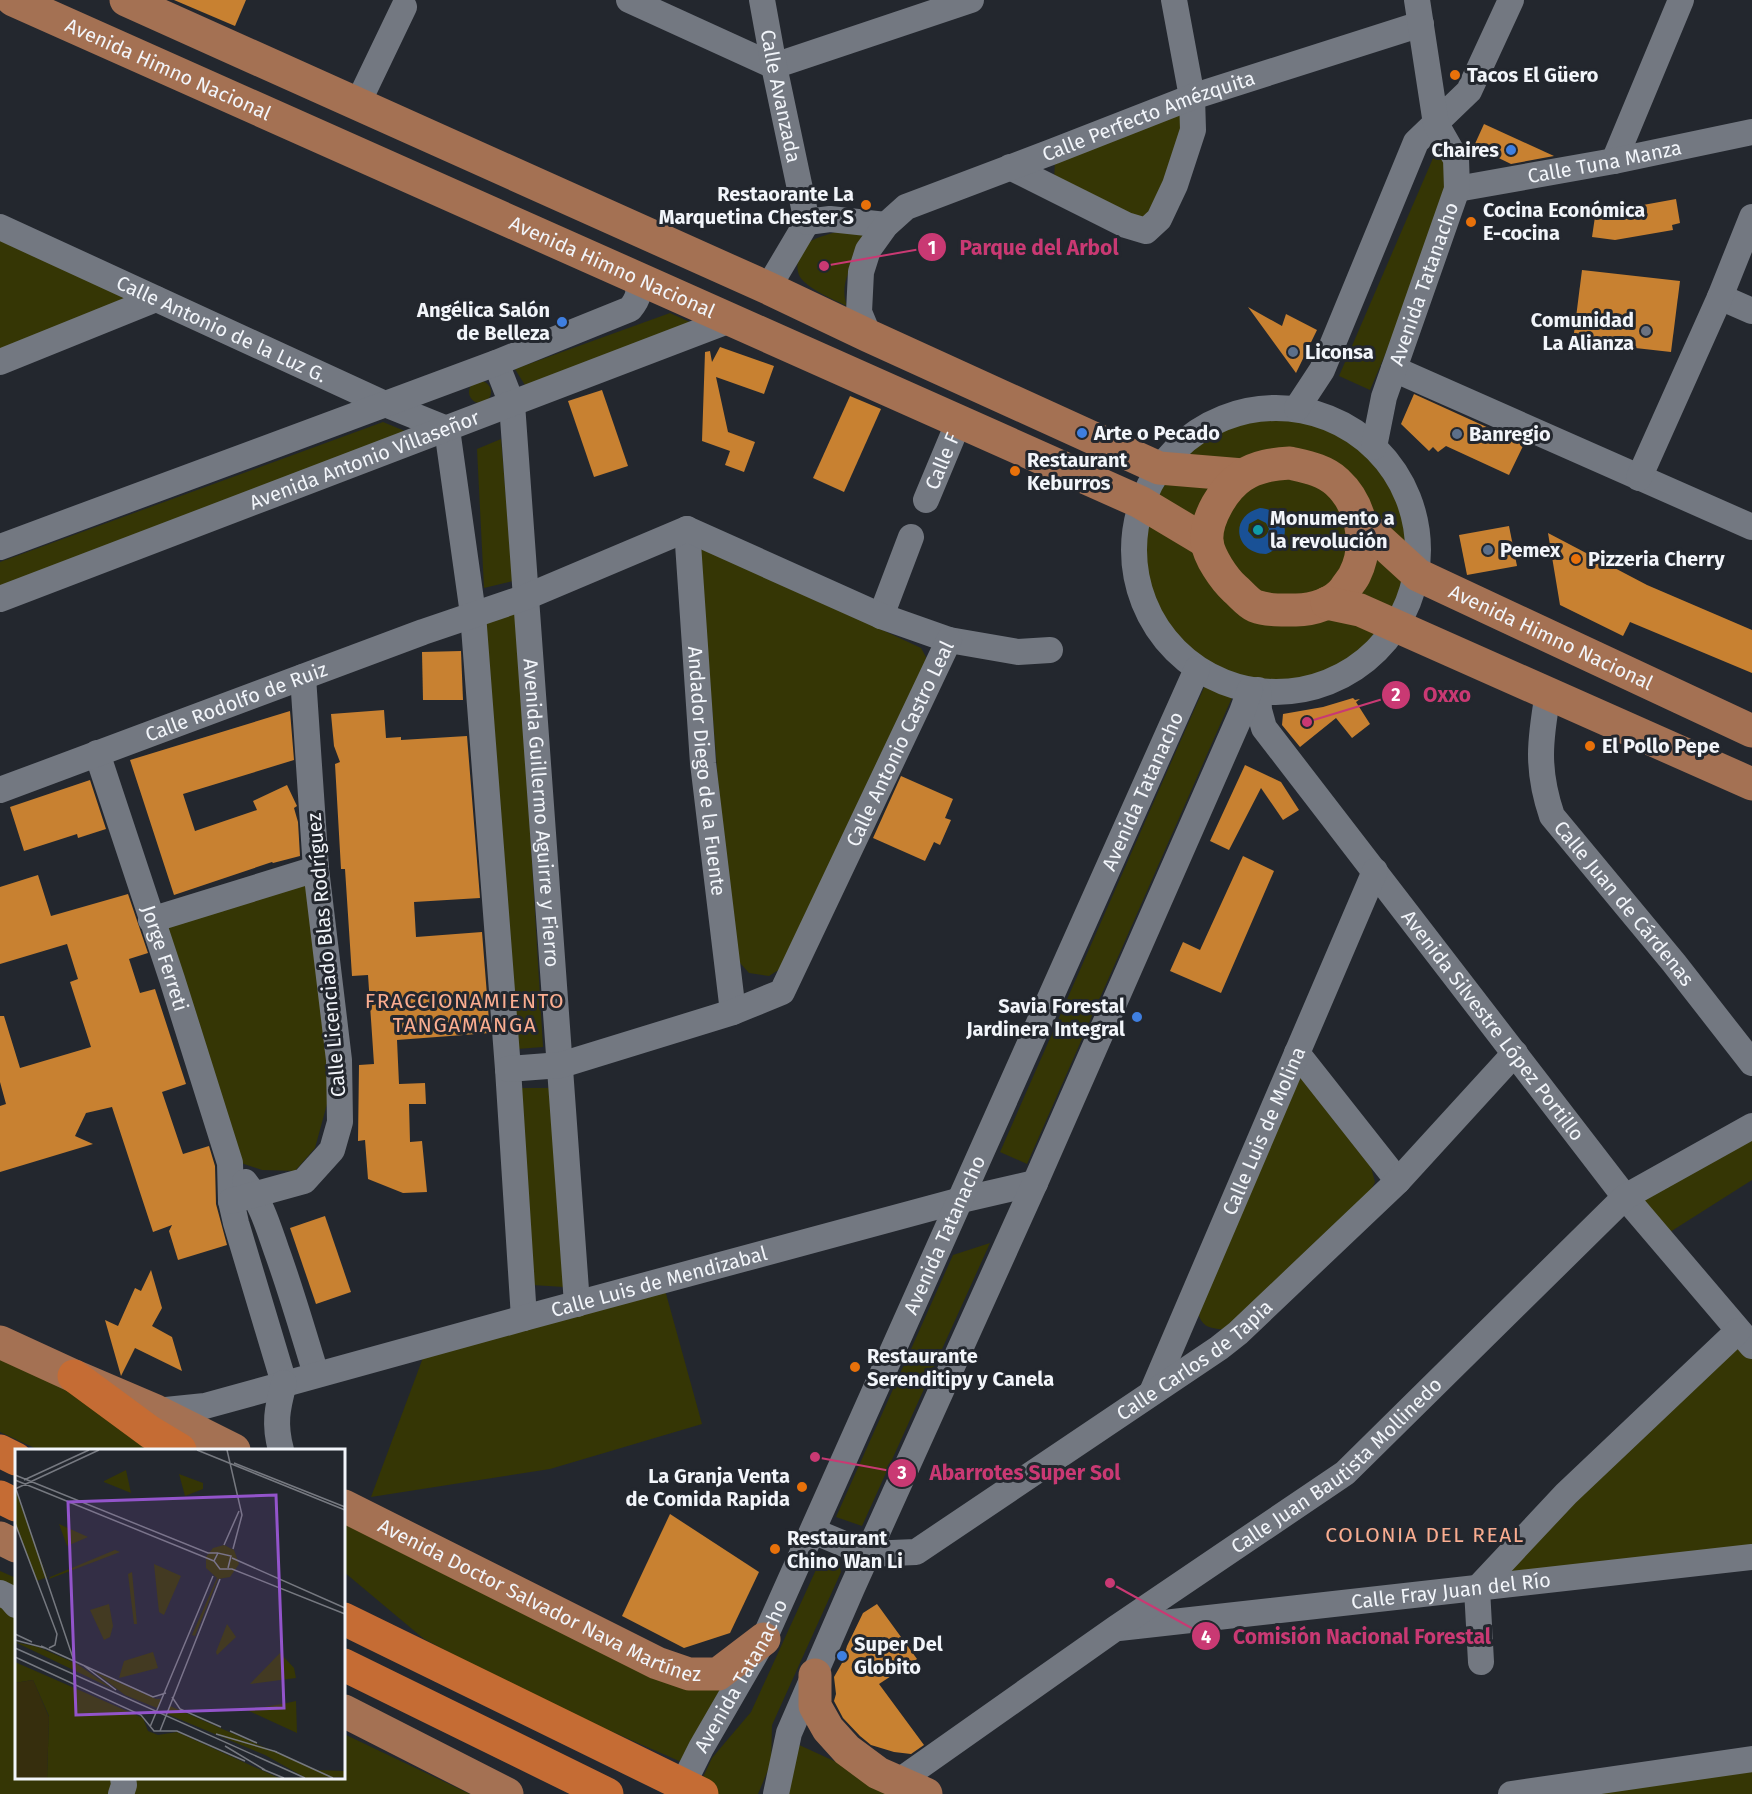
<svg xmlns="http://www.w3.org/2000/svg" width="1752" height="1794" font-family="'Fira Sans',sans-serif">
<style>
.green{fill:#353605}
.water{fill:#195196;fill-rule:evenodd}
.building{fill:#c88131}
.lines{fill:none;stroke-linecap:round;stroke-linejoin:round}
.minor{stroke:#737881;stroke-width:26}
.major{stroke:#a47153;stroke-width:33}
.highway{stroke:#c56c34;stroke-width:33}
.food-dot{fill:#e8710a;stroke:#23272e;stroke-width:2}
.shop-dot{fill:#3f7fe0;stroke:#23272e;stroke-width:2}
.worship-dot{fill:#6b7280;stroke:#23272e;stroke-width:2}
.service-dot{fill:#5c6f8a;stroke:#23272e;stroke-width:2}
.culture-dot{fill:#0f9aa8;stroke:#23272e;stroke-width:2}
.labels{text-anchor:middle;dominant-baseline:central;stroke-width:6;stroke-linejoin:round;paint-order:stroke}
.street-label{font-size:20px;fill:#f2f5fa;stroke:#23272e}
.poi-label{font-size:20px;font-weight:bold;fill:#f2f5fa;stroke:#23272e;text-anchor:start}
.neighbourhood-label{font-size:21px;letter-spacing:1.5px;fill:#faad90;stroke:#23272e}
.inset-road{fill:none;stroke:#767980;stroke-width:1.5}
.view{fill:#9354cb;fill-opacity:0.15;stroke:#9354cb;stroke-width:3}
.inset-edge{fill:none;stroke:#f2f5fa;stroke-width:3}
.leader{fill:none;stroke:#c93973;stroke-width:2}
.callout-dot{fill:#c93973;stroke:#23272e;stroke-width:2}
.mark-label{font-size:18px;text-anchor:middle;font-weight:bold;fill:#fff}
.callout-label{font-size:21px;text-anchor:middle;font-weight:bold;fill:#c93973;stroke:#23272e;stroke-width:6;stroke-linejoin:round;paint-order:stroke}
</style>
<rect width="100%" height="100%" fill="#23272e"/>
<g class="green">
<polygon points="1188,108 1167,185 1142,222 1054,184 1055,158"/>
<polygon points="1437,149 1444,156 1451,200 1370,390 1339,376"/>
<polygon points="0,227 156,299 0,362"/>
<path d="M843 230 865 236C858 260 837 279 847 306 834 300 808 289 800 277 794 266 799 251 808 243 816 237 833 233 843 230Z"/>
<polygon points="670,313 703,328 531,395 515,369"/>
<circle cx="480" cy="392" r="11"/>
<circle cx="1276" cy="550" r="142"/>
<polygon points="383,422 417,436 0,588 0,562"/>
<polygon points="501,439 513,581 484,588 477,449"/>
<polygon points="699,545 921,648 926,657 925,667 788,964 769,976 749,973 732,954"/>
<polygon points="517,612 543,1047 517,1049 482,624"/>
<polygon points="1206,683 1234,693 1027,1164 1000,1152"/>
<polygon points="314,872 339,1060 315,1148 295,1171 262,1170 241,1163 151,920"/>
<path d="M1295 1070 1371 1167 1375 1182 1371 1190 1227 1330C1206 1328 1201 1327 1196 1306Z"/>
<polygon points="519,1088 551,1088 564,1287 532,1285"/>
<polygon points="1752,1126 1752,1180 1659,1239 1625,1198"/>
<polygon points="990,1243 862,1526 836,1517 953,1255"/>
<polygon points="665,1290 702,1424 550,1469 371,1497 424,1355"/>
<polygon points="1738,1331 1752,1346 1752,1557 1477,1589"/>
<polygon points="0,1356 82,1391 159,1450 39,1450 0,1432"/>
<polygon points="344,1521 728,1686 686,1764 544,1702 424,1639 344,1572"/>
<polygon points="837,1555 841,1572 772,1725 771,1763 758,1794 695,1794 712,1758 751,1712 820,1561"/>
<polygon points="0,1571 16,1578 16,1778 344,1778 344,1734 470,1794 0,1794"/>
<polygon points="797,1744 893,1788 906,1794 777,1794"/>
<polygon points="1752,1759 1752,1794 1511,1794"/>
</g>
<path class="water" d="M1260 508C1290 510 1294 544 1266 554 1234 553 1229 516 1260 508ZM1258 519 1266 523 1269 529C1267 537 1261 540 1254 538L1248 531 1249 524Z"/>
<g class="building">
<polygon points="174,0 246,0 235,26"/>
<polygon points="1484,124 1554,156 1511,164 1474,146"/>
<polygon points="1676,199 1680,223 1672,225 1673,230 1615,240 1592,237 1596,210 1610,211"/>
<polygon points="1582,270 1680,281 1671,352 1573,341"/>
<polygon points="1248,307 1282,326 1286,314 1317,330 1296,373"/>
<polygon points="720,347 774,366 764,394 716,377 728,432 755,442 744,472 725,465 730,451 702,441 705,352 710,351 712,362"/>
<polygon points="602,390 628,466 594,477 568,401"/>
<polygon points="1414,394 1524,444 1509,475 1446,446 1438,452 1433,447 1429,451 1401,424"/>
<polygon points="850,396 881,409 844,492 813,478"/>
<polygon points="1509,526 1517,566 1467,575 1459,535"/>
<polygon points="1548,533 1647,585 1752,630 1752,673 1630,622 1623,636 1560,605"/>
<polygon points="461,651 463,700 423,700 422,652"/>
<polygon points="1353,698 1355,700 1360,699 1356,702 1370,724 1352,738 1336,718 1300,747 1282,725 1283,714 1323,707"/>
<polygon points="384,710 386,738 401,737 401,740 467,736 480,898 414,902 416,937 482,932 490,1033 397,1040 399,1084 425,1083 426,1104 409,1104 410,1142 422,1141 427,1192 403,1193 368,1179 365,1140 358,1141 359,1065 374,1064 368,975 352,976 345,869 341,869 335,764 340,762 334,746 331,714"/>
<polygon points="290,711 294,760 183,794 195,831 257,810 253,801 287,785 297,806 294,808 298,822 300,856 273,863 272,862 174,895 130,760"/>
<polygon points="1245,765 1281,782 1299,810 1283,820 1261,788 1229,850 1210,841"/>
<polygon points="901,776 953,799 945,818 951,820 940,845 934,842 925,861 873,838"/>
<polygon points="90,780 106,829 78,838 77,834 24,851 10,807"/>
<polygon points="1243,856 1274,871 1221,993 1170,971 1183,942 1200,950"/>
<polygon points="38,875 51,916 128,894 148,953 129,959 140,993 155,989 186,1084 162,1092 183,1154 209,1146 215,1166 216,1204 227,1245 178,1260 169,1231 172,1225 153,1232 112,1107 86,1113 75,1136 93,1144 0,1172 0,1106 6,1104 0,1082 0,1016 4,1016 20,1068 91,1047 70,982 78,979 67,944 0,964 0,887"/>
<polygon points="325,1216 351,1292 316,1304 290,1228"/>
<polygon points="151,1270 162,1308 152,1326 172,1337 182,1371 135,1348 121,1376 105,1320 118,1326 135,1288 141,1291"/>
<polygon points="670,1514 759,1572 730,1633 684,1648 622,1616"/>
<polygon points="877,1604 917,1659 879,1684 924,1745 911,1754 894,1752 871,1745 860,1736 843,1718 834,1701 836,1694 834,1677 842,1663 847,1646 863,1613"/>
</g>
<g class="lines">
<g class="minor">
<polyline points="629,0 774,66 971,0"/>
<path id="s1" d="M762 0 774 66 807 222 768 288"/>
<polyline points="357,105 404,7"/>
<polyline points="1614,161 1681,0"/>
<polyline points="1010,167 1126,225 1146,231 1159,219 1175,185 1193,130 1192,97 1174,0"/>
<path id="s2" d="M1457 189 1614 161 1752 132"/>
<polyline points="807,222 830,219 886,225"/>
<path id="s3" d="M0 227 385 404 447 429 473 614 508 1069 524 1318"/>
<polyline points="1720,297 1752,311"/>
<path id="s4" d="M869 336 859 312 861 272 868 250 886 225 906 207 1054 151 1192 97 1421 24"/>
<polyline points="0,362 156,299"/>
<path id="s5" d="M496 363 512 404 577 1304"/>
<polyline points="1394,369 1752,527"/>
<circle cx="1276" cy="550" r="142"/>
<polyline points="1297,408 1322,370 1416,142 1469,91 1511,0"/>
<path id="s6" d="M1374 447 1384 397 1457 189 1456 159 1436 124 1417 0"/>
<polyline points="1639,478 1720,297 1752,217"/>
<path id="s7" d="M926 500 959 421"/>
<path id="s8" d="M687 529 703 763 733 1012"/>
<path d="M0 547 496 363 630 309C639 298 640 292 636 279"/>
<path id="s9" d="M0 599 730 320"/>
<polyline points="881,616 911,537"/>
<path id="s10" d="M1258 690 1259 710 1264 728 1625 1197 1752 1346"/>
<path id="s11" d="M1548 693C1540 740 1536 769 1552 816L1674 963 1752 1063"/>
<path id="s12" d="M97 753 172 979 230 1163 231 1201 236 1223 284 1383"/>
<path id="s13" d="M0 790 423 632 526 597 687 529 881 616 949 640 1018 652 1050 650"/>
<polyline points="151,920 316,869"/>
<polyline points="1297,1053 1398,1181"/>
<path id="s14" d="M508 1069 561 1065 733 1012 782 992 949 640"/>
<path d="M245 1182C261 1202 268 1226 276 1249 291 1290 303 1332 316 1374"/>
<polyline points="231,1201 304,1181 332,1150 340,1122 339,1060 316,869 303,677"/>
<path id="s15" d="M1152 1392 1375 871"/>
<path id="s16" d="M156 1411 205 1406 524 1318 961 1200 1035 1183"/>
<path d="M281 1450C274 1424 277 1409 284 1383"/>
<path id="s17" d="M813 1531 868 1554 916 1552 1219 1348 1238 1333 1398 1181 1515 1053"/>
<polyline points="0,1593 10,1598 16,1605"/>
<path id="s18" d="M1119 1628 1752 1557"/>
<polyline points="1481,1662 1477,1589 1566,1494 1738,1331"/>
<path id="s19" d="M899 1781 1116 1628 1345 1473 1625 1197 1752 1126"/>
<polyline points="121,1794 124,1785 123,1778"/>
<path id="s20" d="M678 1794 701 1748 764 1639 1197 669"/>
<polyline points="776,1794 789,1733 852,1588 1035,1183 1242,712 1250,690"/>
<polyline points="1511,1794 1752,1759"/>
</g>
<g class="major">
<path id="s21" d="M13 0 1140 502 1207 542"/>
<polyline points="126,0 768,288 869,336 1159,468 1243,475"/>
<path d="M1290 463C1307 467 1324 470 1337 482 1361 504 1370 544 1355 574 1353 579 1348 584 1345 589 1335 603 1313 610 1296 610 1283 610 1268 611 1255 606 1248 603 1241 594 1235 589 1224 579 1209 557 1207 542 1205 519 1224 488 1242 476 1257 466 1274 464 1290 463Z"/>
<path id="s22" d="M1361 523 1418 575 1752 731"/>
<polyline points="1327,603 1360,610 1752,784"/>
<polyline points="0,1342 74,1376 156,1411 234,1450"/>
<path id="s23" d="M344 1506 657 1663 689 1674H718L764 1639"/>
<polyline points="0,1538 16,1546"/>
<polyline points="815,1675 815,1706 828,1729 847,1750 878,1773 926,1794"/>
<polyline points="344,1711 507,1794"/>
</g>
<g class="highway">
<polyline points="74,1376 150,1432 180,1450"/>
<polyline points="0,1451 16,1459"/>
<polyline points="0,1497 16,1505"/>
<polyline points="344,1619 702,1794"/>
<polyline points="344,1665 607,1794"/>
</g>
</g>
<g class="food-dot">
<circle cx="1455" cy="75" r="6"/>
<circle cx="866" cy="205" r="6"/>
<circle cx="1471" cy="222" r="6"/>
<circle cx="1015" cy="471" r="6"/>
<circle cx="1576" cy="559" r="6"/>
<circle cx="1590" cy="746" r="6"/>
<circle cx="855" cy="1367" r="6"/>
<circle cx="802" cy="1487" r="6"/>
<circle cx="775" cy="1549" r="6"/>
</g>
<g class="shop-dot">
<circle cx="1511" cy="150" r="6"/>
<circle cx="562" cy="322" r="6"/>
<circle cx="1082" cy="433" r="6"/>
<circle cx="1137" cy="1017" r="6"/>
<circle cx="842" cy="1656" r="6"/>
</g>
<circle class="worship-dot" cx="1646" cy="331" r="6"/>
<g class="service-dot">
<circle cx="1293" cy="352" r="6"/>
<circle cx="1457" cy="434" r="6"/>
<circle cx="1488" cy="550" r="6"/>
</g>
<circle class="culture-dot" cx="1258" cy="530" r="6"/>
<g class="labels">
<g class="street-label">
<text stroke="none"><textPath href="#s21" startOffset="170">Avenida Himno Nacional</textPath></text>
<text stroke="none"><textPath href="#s1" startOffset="98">Calle Avanzada</textPath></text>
<text stroke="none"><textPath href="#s4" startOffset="406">Calle Perfecto Amézquita</textPath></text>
<text stroke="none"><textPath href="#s2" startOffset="150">Calle Tuna Manza</textPath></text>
<text stroke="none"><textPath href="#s21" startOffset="656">Avenida Himno Nacional</textPath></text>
<text stroke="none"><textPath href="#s6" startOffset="171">Avenida Tatanacho</textPath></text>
<text stroke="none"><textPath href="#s3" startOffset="244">Calle Antonio de la Luz G.</textPath></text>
<text stroke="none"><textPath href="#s9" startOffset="390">Avenida Antonio Villaseñor</textPath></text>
<text stroke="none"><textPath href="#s7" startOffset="42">Calle F</textPath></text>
<text stroke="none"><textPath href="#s22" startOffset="224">Avenida Himno Nacional</textPath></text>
<text stroke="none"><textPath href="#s13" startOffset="252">Calle Rodolfo de Ruiz</textPath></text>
<text stroke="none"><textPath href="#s14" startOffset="561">Calle Antonio Castro Leal</textPath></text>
<text stroke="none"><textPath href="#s8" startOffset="243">Andador Diego de la Fuente</textPath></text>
<text stroke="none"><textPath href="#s20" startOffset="1106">Avenida Tatanacho</textPath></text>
<text stroke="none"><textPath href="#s5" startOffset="454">Avenida Guillermo Aguirre y Fierro</textPath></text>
<text stroke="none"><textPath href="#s11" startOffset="238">Calle Juan de Cárdenas</textPath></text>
<text transform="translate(326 955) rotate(-95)">Calle Licenciado Blas Rodríguez</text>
<text stroke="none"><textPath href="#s12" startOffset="216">Jorge Ferreti</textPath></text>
<text stroke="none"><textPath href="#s10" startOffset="414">Avenida Silvestre López Portillo</textPath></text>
<text stroke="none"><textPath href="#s15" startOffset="284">Calle Luis de Molina</textPath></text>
<text stroke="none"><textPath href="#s20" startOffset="620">Avenida Tatanacho</textPath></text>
<text stroke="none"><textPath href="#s16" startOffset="520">Calle Luis de Mendizabal</textPath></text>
<text stroke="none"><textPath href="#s17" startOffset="446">Calle Carlos de Tapia</textPath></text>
<text stroke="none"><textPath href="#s19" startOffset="540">Calle Juan Bautista Mollinedo</textPath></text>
<text stroke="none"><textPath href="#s18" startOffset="334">Calle Fray Juan del Río</textPath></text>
<text stroke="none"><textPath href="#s23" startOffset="218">Avenida Doctor Salvador Nava Martínez</textPath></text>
<text stroke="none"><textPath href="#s20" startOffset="134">Avenida Tatanacho</textPath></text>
</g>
<g class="poi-label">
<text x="1467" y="75">Tacos El Güero</text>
<text x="1499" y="150" text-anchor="end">Chaires</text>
<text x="854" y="194" text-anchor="end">Restaorante La<tspan x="854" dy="23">Marquetina Chester S</tspan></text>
<text x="1483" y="210">Cocina Económica<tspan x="1483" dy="23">E-cocina</tspan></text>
<text x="550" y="310" text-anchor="end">Angélica Salón<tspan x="550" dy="23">de Belleza</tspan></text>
<text x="1634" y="320" text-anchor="end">Comunidad<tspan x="1634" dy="23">La Alianza</tspan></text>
<text x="1305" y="352">Liconsa</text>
<text x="1094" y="433">Arte o Pecado</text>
<text x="1469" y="434">Banregio</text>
<text x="1027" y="460">Restaurant<tspan x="1027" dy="23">Keburros</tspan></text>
<text x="1270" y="518">Monumento a<tspan x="1270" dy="23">la revolución</tspan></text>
<text x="1500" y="550">Pemex</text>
<text x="1588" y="559">Pizzeria Cherry</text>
<text x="1602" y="746">El Pollo Pepe</text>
<text x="1125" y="1006" text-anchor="end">Savia Forestal<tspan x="1125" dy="23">Jardinera Integral</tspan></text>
<text x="867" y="1356">Restaurante<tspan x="867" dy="23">Serenditipy y Canela</tspan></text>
<text x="790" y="1476" text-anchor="end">La Granja Venta<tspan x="790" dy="23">de Comida Rapida</tspan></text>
<text x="787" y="1538">Restaurant<tspan x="787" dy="23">Chino Wan Li</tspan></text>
<text x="854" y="1644">Super Del<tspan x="854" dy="23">Globito</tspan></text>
</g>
<g class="neighbourhood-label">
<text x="465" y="1001">FRACCIONAMIENTO<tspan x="465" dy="24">TANGAMANGA</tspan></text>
<text x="1425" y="1535">COLONIA DEL REAL</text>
</g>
</g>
<g transform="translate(15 1449)">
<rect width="330" height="330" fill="#23272e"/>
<path d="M111 21 116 44 89 33V32ZM164 25 188 34V40L170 47ZM0 40 32 128 22 132 0 74ZM44 75 73 88 52 97ZM209 96 219 101 224 115 215 128 203 130 180 187 177 186 202 129 191 119V108L198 99ZM100 101 105 103 34 130 35 128ZM139 115 166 127 149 166 144 163ZM117 123 122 175H119L113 125ZM94 155 98 177 95 188 89 191 75 161ZM212 175 221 188 202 206 201 203ZM0 193 23 198 62 215 98 240ZM138 203 143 219 104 229 109 212ZM265 204 279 219 281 229 235 235ZM0 213 128 269 133 282 143 286 162 283 264 329H32L34 267 18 231 0 234ZM80 223 141 250H147L142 259 110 246ZM281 252 282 284 232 261 272 254ZM155 257 301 321 330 322V328L291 329 250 306 152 265Z" fill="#353605"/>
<path d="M18 231 34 268 32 329H0V234Z" fill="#362e0d"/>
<path class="inset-road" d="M182 1 330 61M212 1 227 66 218 100M219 14 330 58M0 26 193 104H203M0 31 199 112M9 31 74 1M0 40 84 1M1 40 59 212M0 74 42 185 40 196 34 199M209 96 224 62M217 109 330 159M213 119 216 107 203 104 199 112 205 120H217L330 165M0 185 17 193M0 191 30 199M26 197 138 248 151 244M0 199 290 329M0 208 126 266 139 282H162L230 312M68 216 101 241M157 248 165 260 206 278M135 278 198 127M145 282 205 130M215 282 242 294M201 285 262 303M210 297 250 321M259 302 318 329M247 320 269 329"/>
<path class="view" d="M261 46 269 259 61 266 53 53Z"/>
<rect width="330" height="330" class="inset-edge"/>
</g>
<path class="leader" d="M824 266L932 247M1307 722L1396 695M815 1457L902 1473M1110 1583L1206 1636"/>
<g class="callout-dot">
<circle cx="824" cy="266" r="6"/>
<circle cx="1307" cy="722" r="6"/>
<circle cx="815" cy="1457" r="6"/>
<circle cx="1110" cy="1583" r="6"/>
<circle cx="932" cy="247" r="15"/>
<circle cx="1396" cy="695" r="15"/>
<circle cx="902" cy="1473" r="15"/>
<circle cx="1206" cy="1636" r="15"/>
</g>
<g class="mark-label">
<text x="932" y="254">1</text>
<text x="1396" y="701">2</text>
<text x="902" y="1479">3</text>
<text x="1206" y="1643">4</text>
</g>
<g class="callout-label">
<text x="1039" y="255">Parque del Arbol</text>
<text x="1447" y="702">Oxxo</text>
<text x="1025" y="1480">Abarrotes Super Sol</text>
<text x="1362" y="1644">Comisión Nacional Forestal</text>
</g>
</svg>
